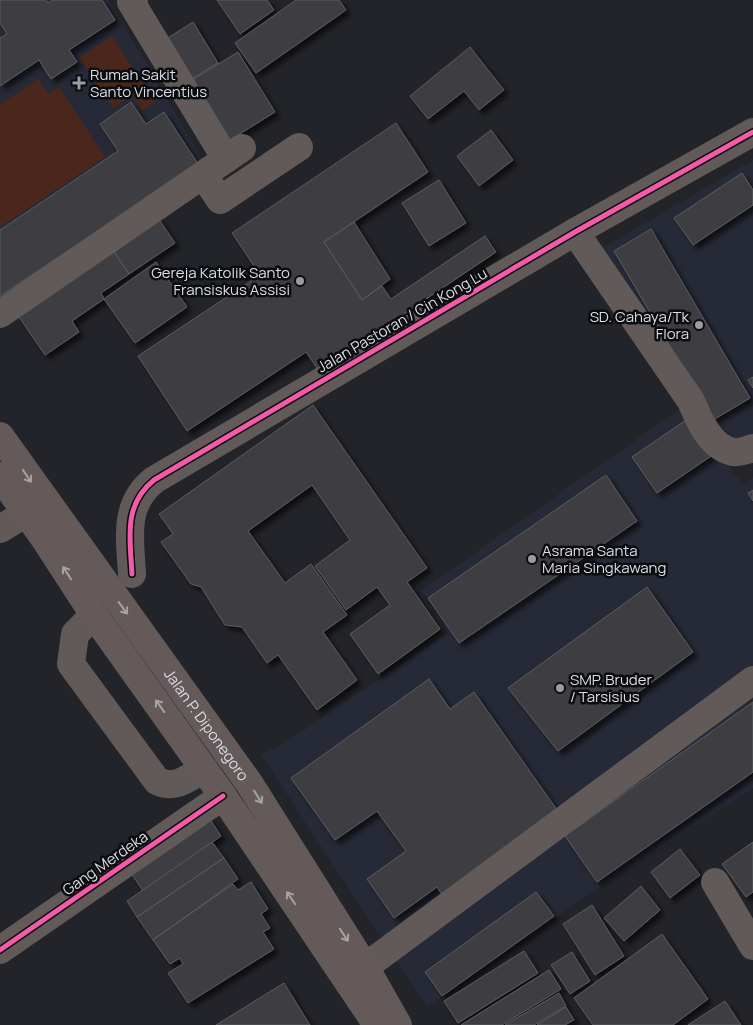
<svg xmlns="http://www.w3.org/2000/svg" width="753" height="1025" font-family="Manrope,sans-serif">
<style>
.built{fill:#262a37}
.green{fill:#4a261b}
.building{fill:#3d3e42;stroke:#5b5c60;filter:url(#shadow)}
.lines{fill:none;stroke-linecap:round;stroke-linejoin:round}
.minor{stroke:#625a58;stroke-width:28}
.major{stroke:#635a59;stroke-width:28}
.cycleway-casing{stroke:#0b0c10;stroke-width:8}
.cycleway{stroke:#f35aa7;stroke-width:5}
.oneway{stroke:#a6a3a6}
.poi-dot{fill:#9b9da3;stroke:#0b0c10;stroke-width:2}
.labels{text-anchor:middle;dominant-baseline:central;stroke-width:5;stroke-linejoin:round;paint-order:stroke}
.poi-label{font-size:15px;fill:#dcdee5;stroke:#0b0c10;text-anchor:start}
.street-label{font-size:15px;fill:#dcdee5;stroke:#0b0c10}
</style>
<defs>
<filter id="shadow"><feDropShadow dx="4.5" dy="4.5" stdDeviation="2.5" flood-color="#0009"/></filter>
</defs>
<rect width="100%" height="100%" fill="#232429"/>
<g class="built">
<polygon points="0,0 109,0 206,166 0,304"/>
<polygon points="753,160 753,453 692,403 734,474 743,484 753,477 753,788 593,892 427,1007 261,755 285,743 448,633 428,598 421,591 691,401 599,250"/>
</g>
<g class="green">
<polygon points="112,36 155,102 142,111 132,95 113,108 79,58"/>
<polygon points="38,79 48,94 59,87 105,157 0,227 0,105"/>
</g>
<g class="building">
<polygon points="0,0 46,0 48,3 53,0 102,0 115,20 69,50 77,62 51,79 39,60 0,86 0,38 7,34 0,23"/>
<polygon points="217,0 267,0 274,10 240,34"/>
<polygon points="296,0 339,0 346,10 256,73 235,43"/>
<polygon points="193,22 218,63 188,81 163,41"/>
<polygon points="470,47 504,90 479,110 464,91 428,119 410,96"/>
<polygon points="238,52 275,112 230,140 192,80"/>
<polygon points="131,102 146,124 164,112 198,164 0,296 0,230 118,151 100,124"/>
<polygon points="396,123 428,172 324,242 362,300 382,286 391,299 485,236 496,252 319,371 306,352 187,431 138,356 260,275 232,233"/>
<polygon points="491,130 513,160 479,186 457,156"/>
<polygon points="742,173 753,190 753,205 693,245 674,218"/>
<polygon points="439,180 466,223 429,246 402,203"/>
<polygon points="158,218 175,243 129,274 112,249"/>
<polygon points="354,222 390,279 362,300 324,242"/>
<polygon points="651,229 750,398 713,420 614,251"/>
<polygon points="112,249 129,274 101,293 104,299 72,321 79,332 45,355 17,314"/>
<polygon points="156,262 187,307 135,343 104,299"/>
<polygon points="753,377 753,388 748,380"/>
<polygon points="313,405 427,568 407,582 440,629 378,674 350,634 390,605 377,587 346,610 315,566 350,540 312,485 248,531 285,583 311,564 347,615 323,632 357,680 317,710 278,655 267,663 242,627 225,625 201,587 191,584 161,542 173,534 159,514"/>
<polygon points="689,418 714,454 657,493 632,457"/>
<polygon points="606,475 637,521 459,643 428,598"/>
<polygon points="753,490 753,501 748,493"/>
<polygon points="647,587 693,652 558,751 508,688"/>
<polygon points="429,679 450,709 474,692 562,817 446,900 437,887 394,918 367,879 406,851 377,811 335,840 291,778"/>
<polygon points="753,702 753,772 597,882 565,836"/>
<polygon points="209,818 221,836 143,891 131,873"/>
<polygon points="212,842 224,858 137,917 127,901"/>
<polygon points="753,842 753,892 746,897 722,864"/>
<polygon points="680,849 700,875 670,898 651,872"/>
<polygon points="224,858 238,879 153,940 137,917"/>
<polygon points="251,882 268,909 261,914 270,928 263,932 274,949 188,1003 168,973 183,964 180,958 170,964 153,940 233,884 238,890"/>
<polygon points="641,886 660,910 624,941 604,918"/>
<polygon points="536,892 554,916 442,996 425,972"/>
<polygon points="592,905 624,956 595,975 563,924"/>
<polygon points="662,934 708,999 673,1025 593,1025 574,998"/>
<polygon points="524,951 538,973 458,1023 444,1001"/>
<polygon points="572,952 590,981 570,994 551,965"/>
<polygon points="549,970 561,989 502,1025 461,1025"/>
<polygon points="284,983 310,1025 216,1025"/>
<polygon points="559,993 566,1006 534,1025 505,1025"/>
<polygon points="725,1001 741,1025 688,1025"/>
<polygon points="566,1007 574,1020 565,1025 537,1025"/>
</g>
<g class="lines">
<g class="minor">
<polyline points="134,0 131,2 226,159"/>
<polyline points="203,175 220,200 299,147"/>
<path d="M575 232 691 401C699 420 710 447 733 452 739 453 747 450 753 448"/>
<polyline points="0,314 242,148"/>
<polyline points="0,529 26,513"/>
<path d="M132 574C130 538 123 505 154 480L575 232 753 132"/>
<path d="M94 615 75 634 71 664 157 781C176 790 187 778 204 769"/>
<polyline points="715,882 753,946"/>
<polyline points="0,950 223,796"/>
<polyline points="365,967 753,680"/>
</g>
<g class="major">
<path id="s1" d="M0 436 249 783 365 967 398 1025"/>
<polyline points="0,476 44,538 94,615 223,796 377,1025"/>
</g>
<defs>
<g id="cycleway">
<path d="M132 574C130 538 123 505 154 480L575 232 753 132"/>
<polyline points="0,950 223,796"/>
</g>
</defs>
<use href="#cycleway" class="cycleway-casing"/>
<use href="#cycleway" class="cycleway"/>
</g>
<defs><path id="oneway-shaft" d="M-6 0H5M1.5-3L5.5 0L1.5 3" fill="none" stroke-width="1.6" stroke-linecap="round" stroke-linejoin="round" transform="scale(1.25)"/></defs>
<g class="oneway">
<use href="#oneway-shaft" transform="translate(27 476) rotate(56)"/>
<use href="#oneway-shaft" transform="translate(67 573) rotate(-123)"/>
<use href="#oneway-shaft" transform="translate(123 608) rotate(54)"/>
<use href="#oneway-shaft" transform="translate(160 706) rotate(-126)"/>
<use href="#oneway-shaft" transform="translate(258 797) rotate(58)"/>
<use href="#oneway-shaft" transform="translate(291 898) rotate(-124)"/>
<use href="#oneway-shaft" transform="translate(344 935) rotate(57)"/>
</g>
<g class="poi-dot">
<path d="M76.5 75.5h5v5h5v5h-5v5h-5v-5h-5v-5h5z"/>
<circle cx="300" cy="281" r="5"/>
<circle cx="699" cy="325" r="5"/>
<circle cx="532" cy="559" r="5"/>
<circle cx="560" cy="688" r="5"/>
</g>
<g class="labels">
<g class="poi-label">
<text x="90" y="74">Rumah Sakit<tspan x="90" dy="17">Santo Vincentius</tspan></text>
<text x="290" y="272" text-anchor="end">Gereja Katolik Santo<tspan x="290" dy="17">Fransiskus Assisi</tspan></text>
<text x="689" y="316" text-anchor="end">SD. Cahaya/Tk<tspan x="689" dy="17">Flora</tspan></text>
<text x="542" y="550">Asrama Santa<tspan x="542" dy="17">Maria Singkawang</tspan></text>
<text x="570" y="679">SMP. Bruder<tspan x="570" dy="17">/ Tarsisius</tspan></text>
</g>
<g class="street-label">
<text transform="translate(402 320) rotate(-30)">Jalan Pastoran / Cin Kong Lu</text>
<text stroke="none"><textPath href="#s1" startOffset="355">Jalan P. Diponegoro</textPath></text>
<text transform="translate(105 863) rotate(-35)">Gang Merdeka</text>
</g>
</g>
</svg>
